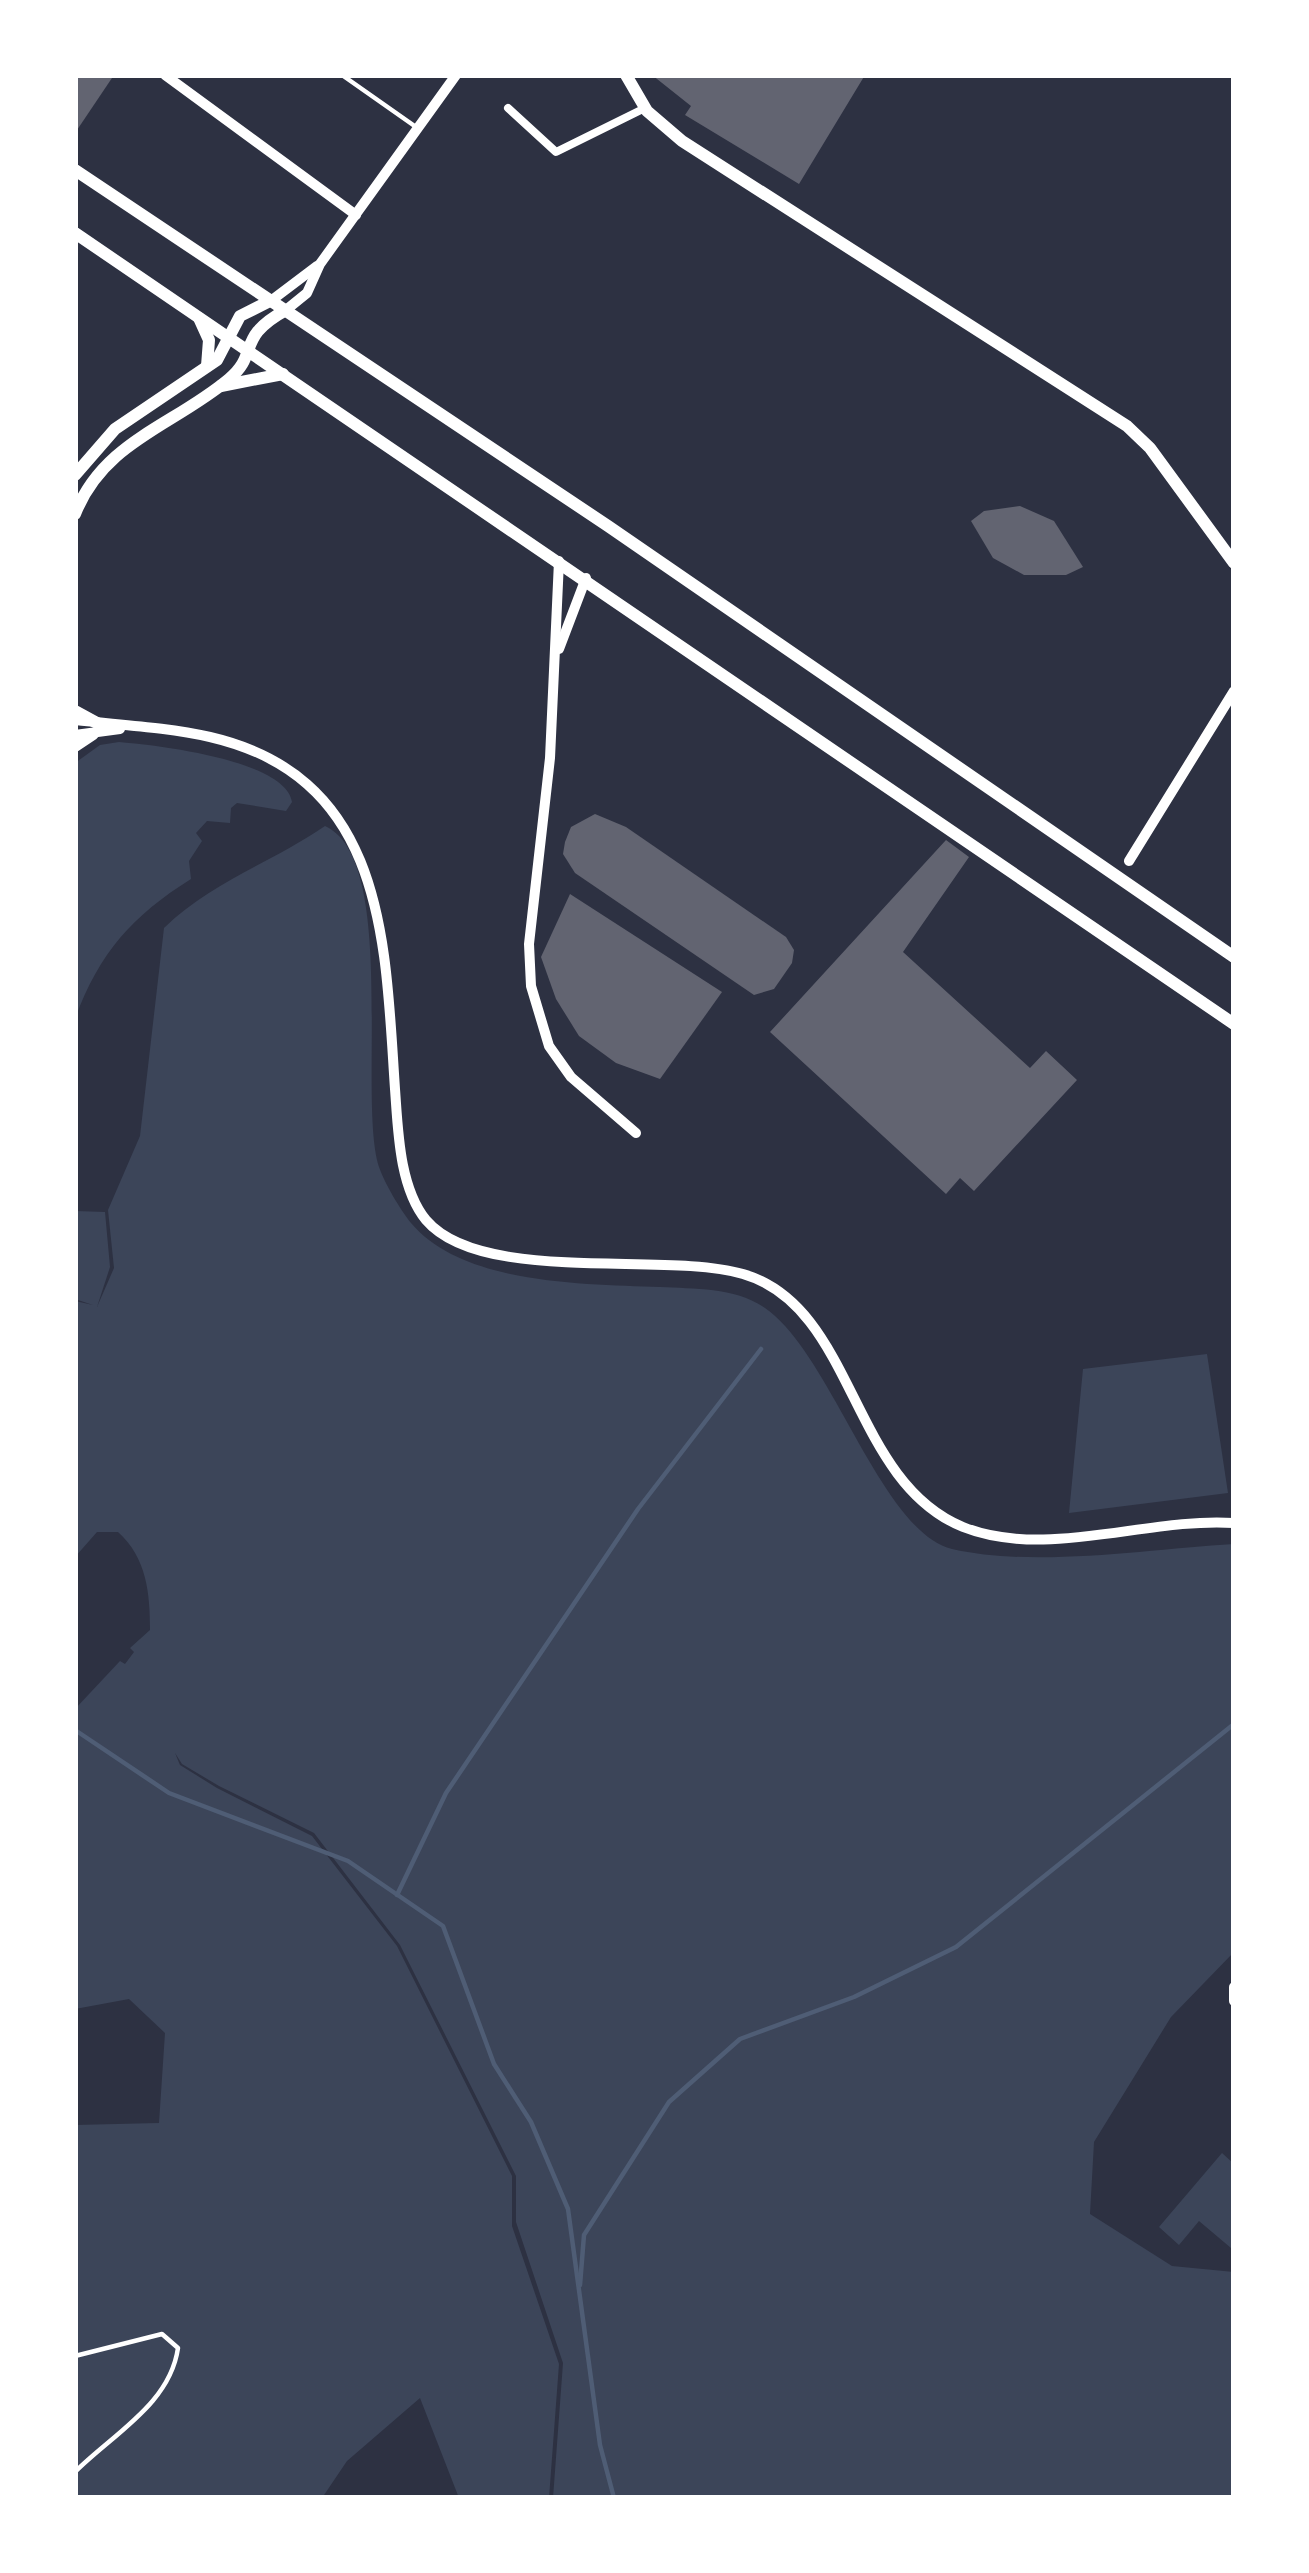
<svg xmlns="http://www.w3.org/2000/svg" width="1309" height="2573" font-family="Commissioner,sans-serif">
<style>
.green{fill:#3c4559}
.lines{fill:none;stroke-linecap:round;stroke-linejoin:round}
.stream{stroke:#4f5d75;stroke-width:4.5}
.building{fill:#626471}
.service{stroke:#fff;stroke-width:4.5}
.pedestrian{stroke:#fff;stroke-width:8}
.minor{stroke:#fff;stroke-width:10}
.tertiary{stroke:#fff;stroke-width:12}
</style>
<rect width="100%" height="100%" fill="#2d3142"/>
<g class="green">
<path d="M119 742C156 745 286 760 292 802L286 811 237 803 231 808 230 823 207 821 196 833 202 841 189 861 191 879C132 916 99 953 75 1019V763L100 745Z"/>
<path d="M325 826C399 859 357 1099 379 1167 385 1184 400 1209 411 1223 463 1285 585 1284 660 1287 694 1289 735 1287 765 1308 831 1353 881 1532 952 1549 1035 1568 1148 1549 1234 1544V1952L1171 2017 1094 2142 1090 2214 1172 2266 1234 2272V2498H553L563 2363 516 2222V2176L400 1945 314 1833 219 1786 182 1764 175 1753 180 1765 217 1788 312 1836 397 1946 512 2176V2226L559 2364 549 2498H459L420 2398 347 2461 322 2498H75V2125L159 2123 165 2033 129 1999 75 2009V1709L120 1661 125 1664 134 1652 130 1648 150 1630C150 1594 147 1558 118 1532H97L75 1557V1301L93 1305 75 1299V1211L105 1212 110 1267 97 1307 114 1268 108 1210 140 1136 164 928C211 882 271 863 325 826Z"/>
<polygon points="1207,1354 1228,1493 1069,1513 1083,1369"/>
<polygon points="1222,2153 1234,2164 1234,2244 1231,2248 1199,2221 1179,2245 1159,2227"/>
</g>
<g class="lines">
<g class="stream">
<polyline points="75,1730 169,1793 348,1861 443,1926 494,2064 531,2122 568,2209 600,2445 614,2498"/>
<polyline points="397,1895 446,1793 638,1509 761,1349"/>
<polyline points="580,2285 584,2235 669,2102 740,2039 854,1997 956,1947 1234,1724"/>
</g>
</g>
<g class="building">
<polygon points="75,75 114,75 75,133"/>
<polygon points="652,75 865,75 799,184 685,115 691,106"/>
<polygon points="1020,506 1054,521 1083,567 1066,575 1024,575 993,558 971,521 984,511"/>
<polygon points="595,814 626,827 786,937 794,950 792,963 774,989 754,995 575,873 563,854 565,842 571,827"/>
<polygon points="946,840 969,857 903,952 1030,1068 1046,1051 1077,1080 974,1191 960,1178 946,1194 770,1032"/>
<polygon points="570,894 722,992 660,1079 616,1063 579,1036 556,999 541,957"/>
</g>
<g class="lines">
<g class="service">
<polyline points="342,75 416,127"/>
<path d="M75 2356 162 2334 178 2348C170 2404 113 2434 75 2472"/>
</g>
<polyline class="pedestrian" points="508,108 556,152 645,108"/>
<g class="minor">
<polyline points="165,75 356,215"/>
<polyline points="272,300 317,266"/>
<polyline points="286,310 307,293 320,264 456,75"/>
<polyline points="559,561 550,758 529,944 531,986 549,1046 571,1077 636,1133"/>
<polyline points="559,649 586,578"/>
<path d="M75 720C120 725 166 727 210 737 387 778 385 943 395 1089 398 1129 399 1187 426 1220 481 1285 665 1251 743 1274 856 1307 849 1480 963 1527 1046 1560 1148 1517 1234 1523"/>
<polyline points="75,735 120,729"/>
<polyline points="1129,861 1234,691"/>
<polyline points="1234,1987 1234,2001"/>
</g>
<g class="tertiary">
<polyline points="626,75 647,111 682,141 1127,426 1150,448 1234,563"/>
<polyline points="75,170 608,526 1234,957"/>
<polyline points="75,233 1234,1024"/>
<polyline points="199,318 209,340 207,366"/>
<polyline points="221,386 283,374"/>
<polyline points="75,475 115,429 217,360 240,316 272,300"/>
<path d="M75 514C104 441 173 426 229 379 260 353 235 338 286 310"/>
<polyline points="75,711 97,723"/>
<polyline points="75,746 93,734"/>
</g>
</g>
<rect width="1309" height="2573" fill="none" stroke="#ffffff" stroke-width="156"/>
</svg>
